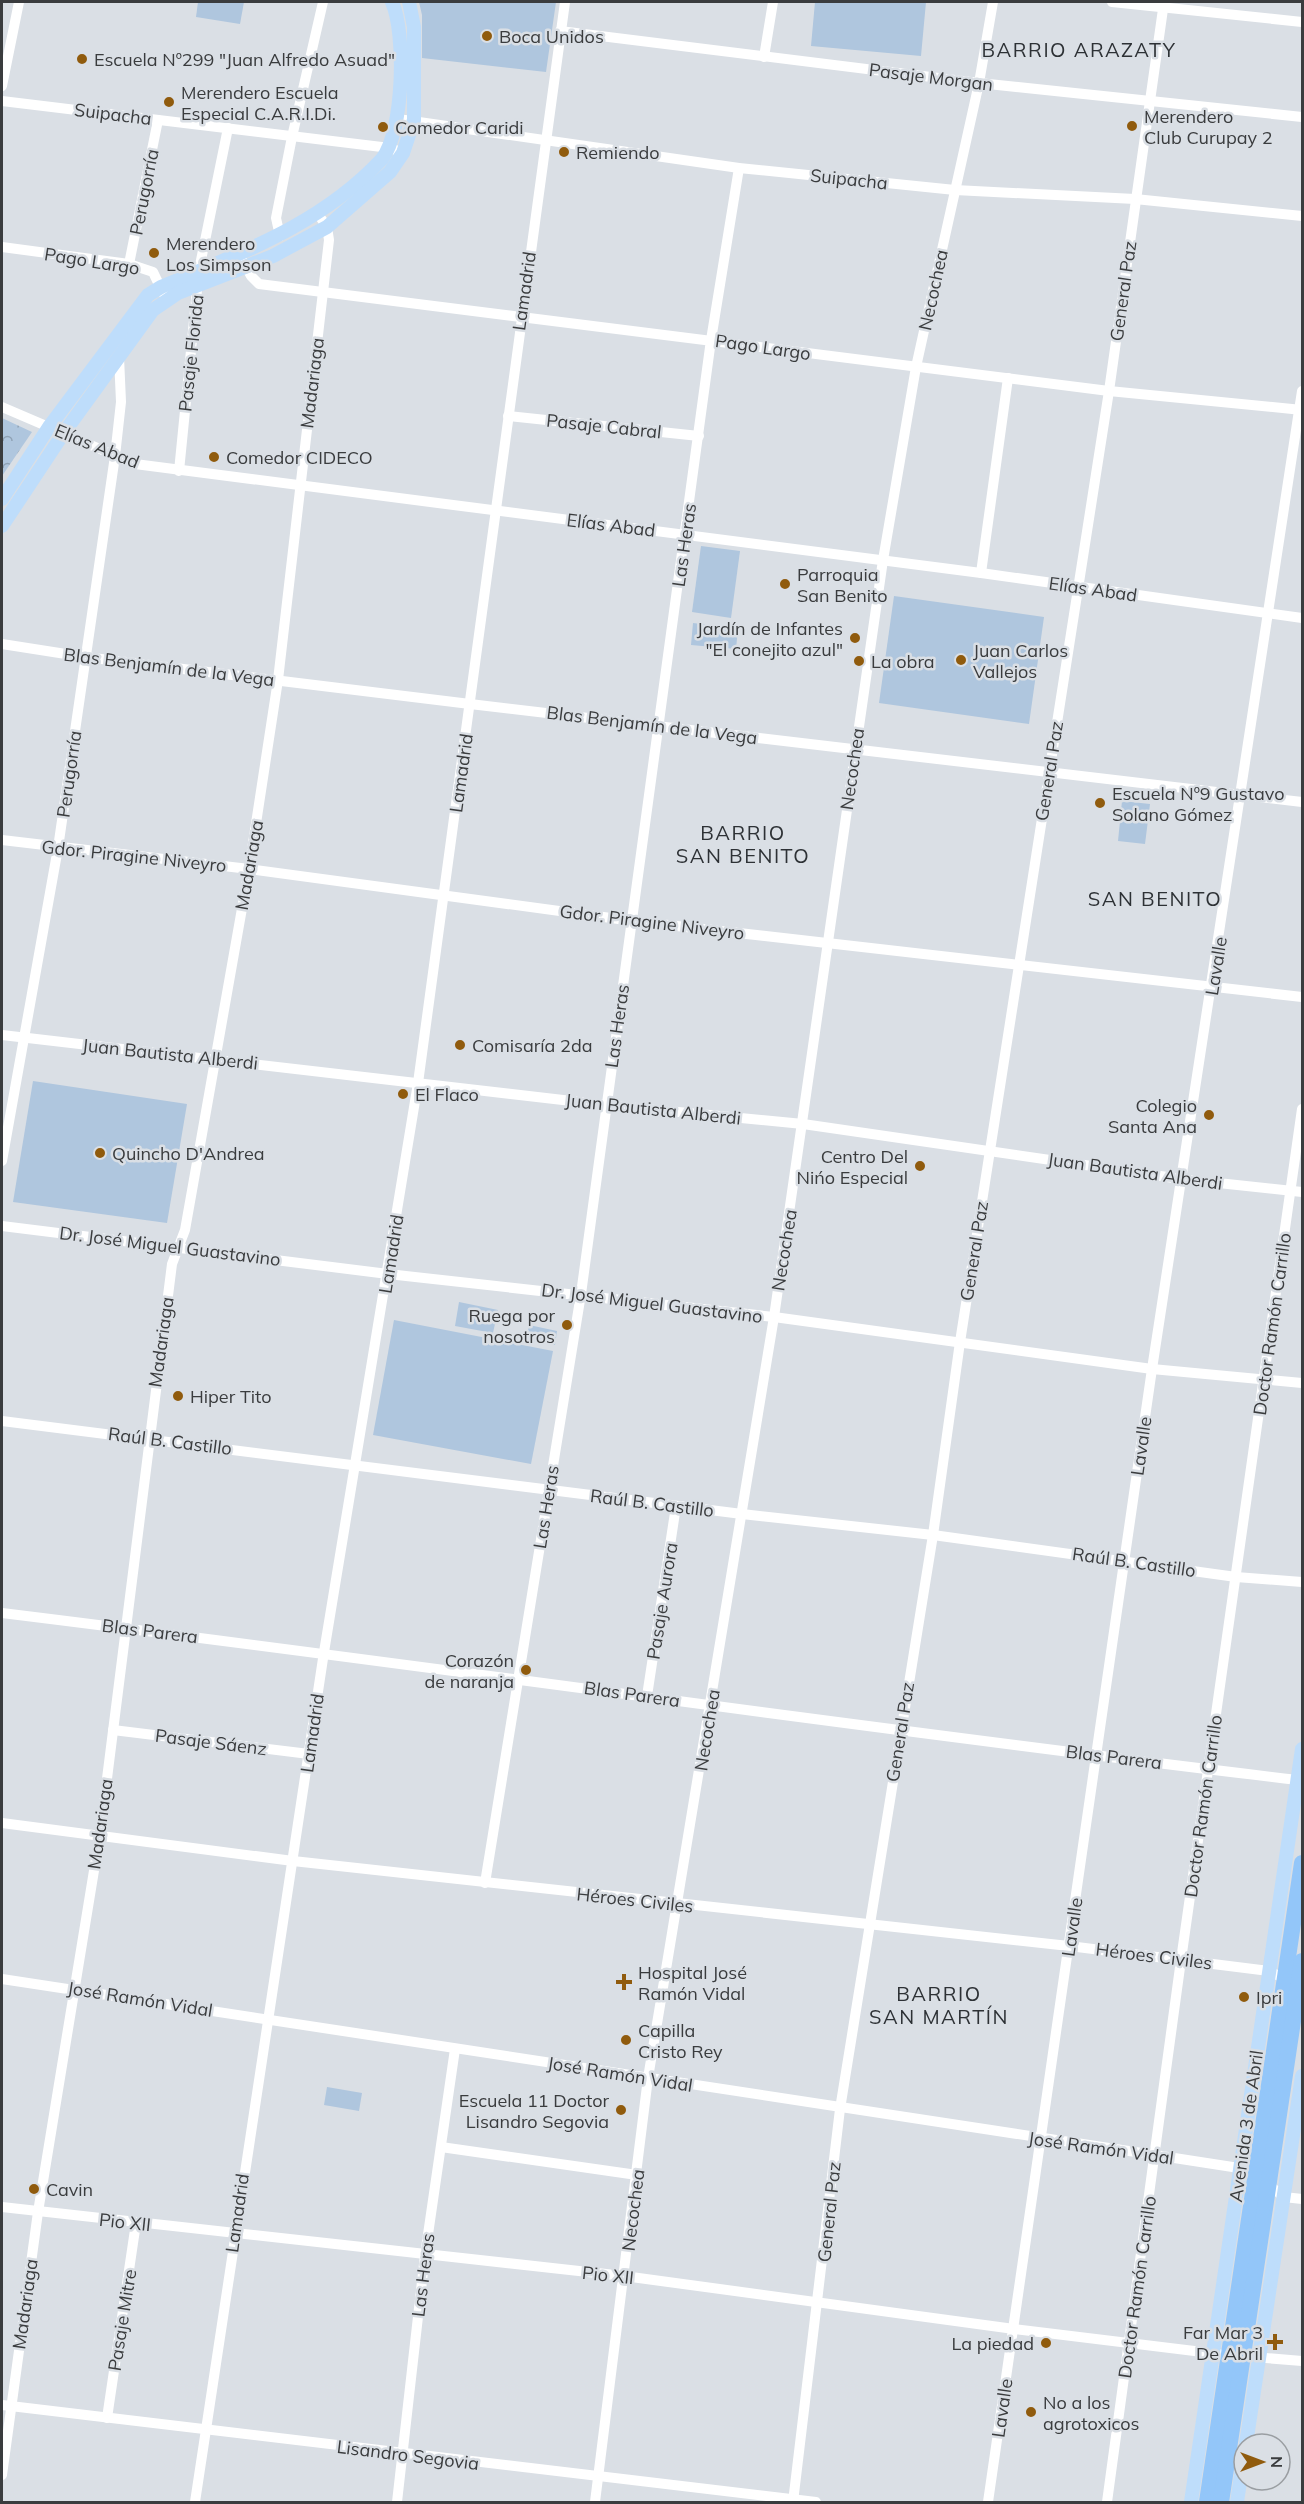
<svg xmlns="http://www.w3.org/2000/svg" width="1304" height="2504" font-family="Mulish,sans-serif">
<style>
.park{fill:url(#park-crowns)}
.pitch{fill:#afc6de}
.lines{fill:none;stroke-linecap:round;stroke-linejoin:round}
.minor{stroke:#fff;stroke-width:10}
.major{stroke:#beddfb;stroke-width:14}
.highway{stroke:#93c6f9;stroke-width:16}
.poi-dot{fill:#905b0d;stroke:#dadfe5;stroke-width:2}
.labels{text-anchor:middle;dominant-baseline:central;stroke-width:5;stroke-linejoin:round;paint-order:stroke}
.poi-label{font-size:18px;fill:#3a3c3e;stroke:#dadfe5;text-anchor:start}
.street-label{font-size:18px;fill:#3a3c3e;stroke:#dadfe5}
.neighbourhood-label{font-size:20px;letter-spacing:1.5px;fill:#2d3135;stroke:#dadfe5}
</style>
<defs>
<pattern id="park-crowns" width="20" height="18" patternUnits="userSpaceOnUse" patternTransform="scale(1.5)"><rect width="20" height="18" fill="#afc6de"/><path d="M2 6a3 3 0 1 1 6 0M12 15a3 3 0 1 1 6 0" fill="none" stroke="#8fa2b5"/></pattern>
</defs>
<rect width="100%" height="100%" fill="#dadfe5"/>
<polygon class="park" points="2,418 32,432 2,476"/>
<g class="pitch">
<polygon points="198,2 244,2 240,24 196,17"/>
<polygon points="419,2 556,2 546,72 422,58 422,15"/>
<polygon points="815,2 926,2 921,56 811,46"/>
<polygon points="701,546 740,551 731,618 692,612"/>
<polygon points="894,596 1044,617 1029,724 879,703"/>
<polygon points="693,623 738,628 736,649 691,645"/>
<polygon points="1122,801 1150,804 1145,844 1118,841"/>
<polygon points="33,1081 187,1104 167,1223 13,1202"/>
<polygon points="459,1302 498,1310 493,1333 455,1326"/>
<polygon points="394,1320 553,1351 531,1464 373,1435"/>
<polygon points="529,1325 557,1331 555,1345 526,1340"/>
<polygon points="327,2087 362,2093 359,2111 324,2105"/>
</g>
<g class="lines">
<g class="minor">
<polyline points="1112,2 1302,22"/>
<polyline points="560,31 979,83 1302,117"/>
<polyline points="764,57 773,2"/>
<polyline points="2,86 19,2"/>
<polyline points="2,101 390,148 403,153"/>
<polyline points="398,119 739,168 955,190 1135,199 1302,216"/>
<polyline points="280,236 276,218 292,137 323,2"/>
<polyline points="2,247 129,264 153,272 163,293"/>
<polyline points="243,261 251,276 259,284 1109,391 1302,410"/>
<polyline points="129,264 158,120"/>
<polyline points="2,407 135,464 981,573 1302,618"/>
<polyline points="508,416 699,436"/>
<polyline points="179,471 199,270 228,128"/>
<polyline points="981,573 1008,378"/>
<polyline points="2,644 85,657 470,704 1302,802"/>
<polyline points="2,840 249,869 633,921 1302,997"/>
<polyline points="2,1035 606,1105 803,1124 1181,1179 1302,1192"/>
<polyline points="2,1161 58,848 115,456 121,402 119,357"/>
<polyline points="2,1226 388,1274 774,1317 1152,1369 1302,1383"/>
<polyline points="2,1421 742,1514 933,1535 1236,1577 1302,1582"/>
<path d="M2 1613C434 1666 865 1729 1298 1780"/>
<polyline points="647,1696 676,1506"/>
<polyline points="113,1730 309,1754"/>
<polyline points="2,1823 293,1861 1069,1946 1269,1971 1289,1981"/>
<polyline points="485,1883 581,1294 711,340 739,168"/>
<polyline points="2,1979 1155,2155 1239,2168 1246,2172"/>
<polyline points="441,2147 637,2175"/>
<polyline points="1265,2182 1284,2197 1302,2199"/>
<polyline points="2,2207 624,2276 1014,2329 1219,2354"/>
<polyline points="1253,2357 1302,2361"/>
<polyline points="2,2405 816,2502"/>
<polyline points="107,2418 136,2223"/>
<polyline points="2,2475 38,2212 100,1834 172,1264 185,1230 249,869 278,680 329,240 327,227 318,214"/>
<polyline points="195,2502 324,1652 418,1083 565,2"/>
<polyline points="397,2502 425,2255 455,2049"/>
<polyline points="595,2502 648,2078 774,1317 883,560 916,367 979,83 993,2"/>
<polyline points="793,2502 840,2109 933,1535 960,1342 1109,391 1164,2"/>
<polyline points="988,2502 1152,1369 1302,391"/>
<polyline points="1107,2502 1181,1960 1302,1109"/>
</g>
<g class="major">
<path d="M2 499 49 427 148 295 161 287C241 253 322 224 382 159 404 131 406 33 392 2"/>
<polyline points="2,526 63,434 153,310 178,293 273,256 327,227 390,172 403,153 414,120 414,27 409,2"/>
<polyline points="1246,2444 1302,2076"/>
<polyline points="1191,2502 1302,1749"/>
<polyline points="1237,2502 1244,2455"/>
</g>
<g class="highway">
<polyline points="1207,2502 1302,1863"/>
<polyline points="1221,2502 1302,1961"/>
</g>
</g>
<g class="poi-dot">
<circle cx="487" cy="36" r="6"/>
<circle cx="82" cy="59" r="6"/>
<circle cx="169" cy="102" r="6"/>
<circle cx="1132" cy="126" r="6"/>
<circle cx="383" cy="127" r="6"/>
<circle cx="564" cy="152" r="6"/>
<circle cx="154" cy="253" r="6"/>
<circle cx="214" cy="457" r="6"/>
<circle cx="785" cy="584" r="6"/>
<circle cx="855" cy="638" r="6"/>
<circle cx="961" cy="660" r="6"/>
<circle cx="859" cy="661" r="6"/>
<circle cx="1100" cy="803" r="6"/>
<circle cx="460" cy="1045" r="6"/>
<circle cx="403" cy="1094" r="6"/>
<circle cx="1209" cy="1115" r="6"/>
<circle cx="100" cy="1153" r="6"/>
<circle cx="920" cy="1166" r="6"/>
<circle cx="567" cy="1325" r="6"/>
<circle cx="178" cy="1396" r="6"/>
<circle cx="526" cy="1670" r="6"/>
<path d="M621 1973h6v6h6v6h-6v6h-6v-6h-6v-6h6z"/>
<circle cx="1244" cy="1997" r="6"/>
<circle cx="626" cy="2040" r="6"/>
<circle cx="621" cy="2110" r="6"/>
<circle cx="34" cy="2189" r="6"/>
<path d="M1272 2333h6v6h6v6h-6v6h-6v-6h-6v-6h6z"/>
<circle cx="1046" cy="2343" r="6"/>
<circle cx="1031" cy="2412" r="6"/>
</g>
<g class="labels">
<g class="poi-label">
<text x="499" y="36">Boca Unidos</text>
<text x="94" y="59">Escuela Nº299 "Juan Alfredo Asuad"</text>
<text x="181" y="92">Merendero Escuela<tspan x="181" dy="21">Especial C.A.R.I.Di.</tspan></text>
<text x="1144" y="116">Merendero<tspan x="1144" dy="21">Club Curupay 2</tspan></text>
<text x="395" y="127">Comedor Caridi</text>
<text x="576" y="152">Remiendo</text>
<text x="166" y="243">Merendero<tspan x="166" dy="21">Los Simpson</tspan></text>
<text x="226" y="457">Comedor CIDECO</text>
<text x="797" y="574">Parroquia<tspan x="797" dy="21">San Benito</tspan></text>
<text x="843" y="628" text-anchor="end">Jardín de Infantes<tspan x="843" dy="21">"El conejito azul"</tspan></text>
<text x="973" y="650">Juan Carlos<tspan x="973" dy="21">Vallejos</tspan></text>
<text x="871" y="661">La obra</text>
<text x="1112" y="793">Escuela Nº9 Gustavo<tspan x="1112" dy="21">Solano Gómez</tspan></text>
<text x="472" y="1045">Comisaría 2da</text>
<text x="415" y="1094">El Flaco</text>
<text x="1197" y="1105" text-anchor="end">Colegio<tspan x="1197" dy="21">Santa Ana</tspan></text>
<text x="112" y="1153">Quincho D'Andrea</text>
<text x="908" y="1156" text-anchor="end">Centro Del<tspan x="908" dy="21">Nińo Especial</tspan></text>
<text x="555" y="1315" text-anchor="end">Ruega por<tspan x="555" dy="21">nosotros</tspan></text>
<text x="190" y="1396">Hiper Tito</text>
<text x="514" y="1660" text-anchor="end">Corazón<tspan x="514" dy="21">de naranja</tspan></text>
<text x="638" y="1972">Hospital José<tspan x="638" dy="21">Ramón Vidal</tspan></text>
<text x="1256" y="1997">Ipri</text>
<text x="638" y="2030">Capilla<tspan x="638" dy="21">Cristo Rey</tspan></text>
<text x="609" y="2100" text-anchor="end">Escuela 11 Doctor<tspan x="609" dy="21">Lisandro Segovia</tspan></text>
<text x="46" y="2189">Cavin</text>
<text x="1263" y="2332" text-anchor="end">Far Mar 3<tspan x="1263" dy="21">De Abril</tspan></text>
<text x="1034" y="2343" text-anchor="end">La piedad</text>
<text x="1043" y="2402">No a los<tspan x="1043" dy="21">agrotoxicos</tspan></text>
</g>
<g class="street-label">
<text transform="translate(931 77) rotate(7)">Pasaje Morgan</text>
<text transform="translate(113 114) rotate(7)">Suipacha</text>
<text transform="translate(849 179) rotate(6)">Suipacha</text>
<text transform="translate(144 192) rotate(-79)">Perugorría</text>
<text transform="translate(92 261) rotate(9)">Pago Largo</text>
<text transform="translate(933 290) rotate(-78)">Necochea</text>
<text transform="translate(524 291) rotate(-82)">Lamadrid</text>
<text transform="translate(1123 291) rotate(-82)">General Paz</text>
<text transform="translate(763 347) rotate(8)">Pago Largo</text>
<text transform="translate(191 353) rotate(-84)">Pasaje Florida</text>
<text transform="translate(312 383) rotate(-83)">Madariaga</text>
<text transform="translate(604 426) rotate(6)">Pasaje Cabral</text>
<text transform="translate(97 446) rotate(22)">Elías Abad</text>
<text transform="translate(611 525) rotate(7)">Elías Abad</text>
<text transform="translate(684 545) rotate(-82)">Las Heras</text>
<text transform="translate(1093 589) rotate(8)">Elías Abad</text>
<text transform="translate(169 667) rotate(7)">Blas Benjamín de la Vega</text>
<text transform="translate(652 725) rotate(7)">Blas Benjamín de la Vega</text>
<text transform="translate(852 769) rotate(-82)">Necochea</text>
<text transform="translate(1049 771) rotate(-81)">General Paz</text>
<text transform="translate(461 773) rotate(-82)">Lamadrid</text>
<text transform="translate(69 774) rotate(-82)">Perugorría</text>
<text transform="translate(134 856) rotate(6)">Gdor. Piragine Niveyro</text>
<text transform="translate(249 865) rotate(-80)">Madariaga</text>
<text transform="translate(652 922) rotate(7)">Gdor. Piragine Niveyro</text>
<text transform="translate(1216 966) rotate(-81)">Lavalle</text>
<text transform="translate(617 1026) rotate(-82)">Las Heras</text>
<text transform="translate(170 1054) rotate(6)">Juan Bautista Alberdi</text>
<text transform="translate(653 1109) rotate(6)">Juan Bautista Alberdi</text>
<text transform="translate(1135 1171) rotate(8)">Juan Bautista Alberdi</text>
<text transform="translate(170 1246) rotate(7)">Dr. José Miguel Guastavino</text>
<text transform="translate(784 1250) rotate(-81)">Necochea</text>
<text transform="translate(974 1251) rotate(-81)">General Paz</text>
<text transform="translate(391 1254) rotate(-81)">Lamadrid</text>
<text transform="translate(652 1303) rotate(7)">Dr. José Miguel Guastavino</text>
<text transform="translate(1272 1324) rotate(-82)">Doctor Ramón Carrillo</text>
<text transform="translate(161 1342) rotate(-82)">Madariaga</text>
<text transform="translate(170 1441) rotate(7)">Raúl B. Castillo</text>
<text transform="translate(1141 1446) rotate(-82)">Lavalle</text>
<text transform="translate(652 1503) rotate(7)">Raúl B. Castillo</text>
<text transform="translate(546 1507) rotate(-81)">Las Heras</text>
<text transform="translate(1134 1562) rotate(8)">Raúl B. Castillo</text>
<text transform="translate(662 1601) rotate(-81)">Pasaje Aurora</text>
<text transform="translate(150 1631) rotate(7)">Blas Parera</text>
<text transform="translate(632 1694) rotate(8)">Blas Parera</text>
<text transform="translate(707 1730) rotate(-81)">Necochea</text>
<text transform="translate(900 1732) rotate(-81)">General Paz</text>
<text transform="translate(312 1733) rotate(-82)">Lamadrid</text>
<text transform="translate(211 1742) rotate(7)">Pasaje Sáenz</text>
<text transform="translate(1114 1757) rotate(7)">Blas Parera</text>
<text transform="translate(1203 1806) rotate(-82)">Doctor Ramón Carrillo</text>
<text transform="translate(100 1824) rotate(-82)">Madariaga</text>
<text transform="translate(635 1900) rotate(6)">Héroes Civiles</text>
<text transform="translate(1072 1927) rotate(-82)">Lavalle</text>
<text transform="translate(1154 1956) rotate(7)">Héroes Civiles</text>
<text transform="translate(140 1999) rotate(9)">José Ramón Vidal</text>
<text transform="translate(620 2074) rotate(9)">José Ramón Vidal</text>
<text transform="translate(1246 2126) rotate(-82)">Avenida 3 de Abril</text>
<text transform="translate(1101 2148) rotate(8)">José Ramón Vidal</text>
<text transform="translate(633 2210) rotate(-83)">Necochea</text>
<text transform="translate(829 2212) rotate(-84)">General Paz</text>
<text transform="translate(237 2213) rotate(-82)">Lamadrid</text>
<text transform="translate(125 2222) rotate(6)">Pio XII</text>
<text transform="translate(423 2275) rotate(-83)">Las Heras</text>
<text transform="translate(608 2275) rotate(6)">Pio XII</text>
<text transform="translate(1137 2287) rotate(-82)">Doctor Ramón Carrillo</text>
<text transform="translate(25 2304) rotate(-82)">Madariaga</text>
<text transform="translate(122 2320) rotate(-81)">Pasaje Mitre</text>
<text transform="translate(1002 2408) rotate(-82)">Lavalle</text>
<text transform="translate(408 2455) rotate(7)">Lisandro Segovia</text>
</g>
<g class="neighbourhood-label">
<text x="1079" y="49">BARRIO ARAZATY</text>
<text x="743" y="832">BARRIO<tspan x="743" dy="23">SAN BENITO</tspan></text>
<text x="1155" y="898">SAN BENITO</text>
<text x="939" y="1993">BARRIO<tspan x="939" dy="23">SAN MARTÍN</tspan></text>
</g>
</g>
<rect width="1304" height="2504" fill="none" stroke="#3a3c3e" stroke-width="6"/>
<g transform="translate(1262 2462) rotate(90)"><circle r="28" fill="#dadfe5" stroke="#9a9ea2" stroke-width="1.5"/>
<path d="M0-4.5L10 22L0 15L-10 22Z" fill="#905b0d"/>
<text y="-9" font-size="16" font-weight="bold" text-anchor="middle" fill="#3a3c3e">N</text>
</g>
</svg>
